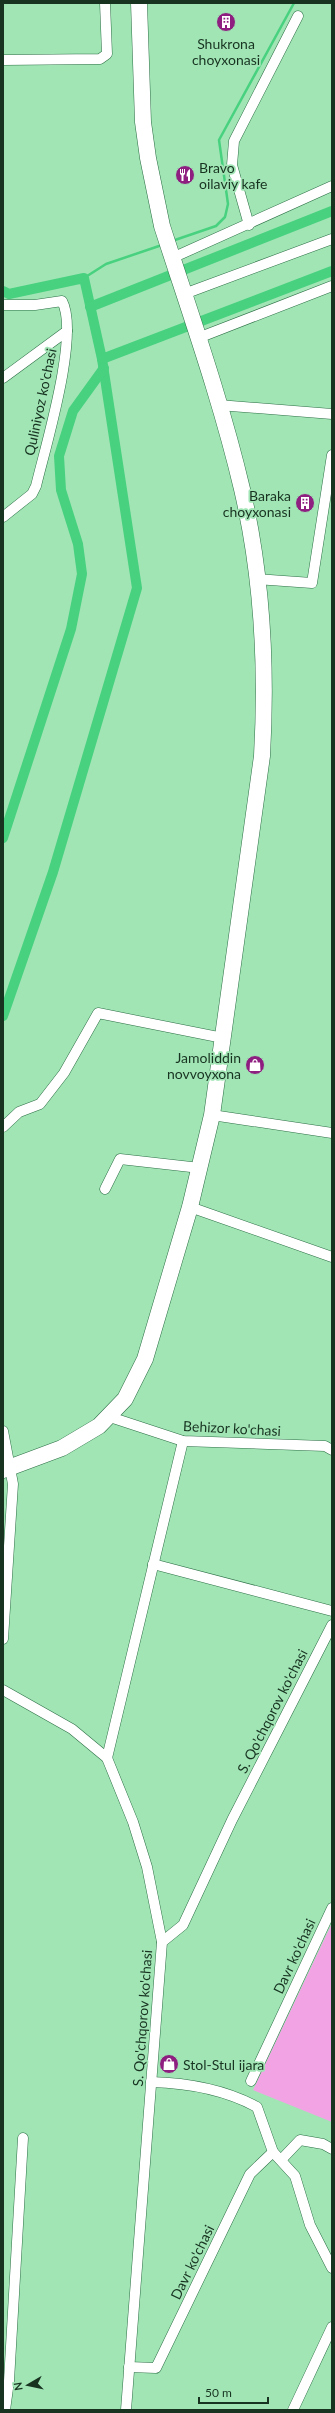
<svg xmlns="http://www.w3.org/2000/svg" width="335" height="2413" font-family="Lato,sans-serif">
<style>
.green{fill:#f2a3e4}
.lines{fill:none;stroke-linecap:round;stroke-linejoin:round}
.stream{stroke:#48d17f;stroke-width:2.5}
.canal{stroke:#48d17f;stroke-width:10}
.minor-casing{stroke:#2c6f45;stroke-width:11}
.primary-casing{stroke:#2c6f45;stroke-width:17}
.minor{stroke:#fff;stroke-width:10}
.primary{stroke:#fff;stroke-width:16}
.labels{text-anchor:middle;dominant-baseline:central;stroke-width:3.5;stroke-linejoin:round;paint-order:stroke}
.poi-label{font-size:14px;fill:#183421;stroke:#a1e5b5;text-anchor:start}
.street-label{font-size:14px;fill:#183421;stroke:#a1e5b5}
</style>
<rect width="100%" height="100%" fill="#a1e5b5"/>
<polygon class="green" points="332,1923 332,2122 253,2090"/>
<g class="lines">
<g class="stream">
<polyline points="172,241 216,226 225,217 228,204 219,140 294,3"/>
<polyline points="84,278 106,264 162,245"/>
</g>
<g class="canal">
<polyline points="3,291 9,294 84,278 102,359 137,588 53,872 3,1016"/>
<polyline points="90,307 332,211"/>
<polyline points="102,359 332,271"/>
<polyline points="3,838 71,629 82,574 78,544 61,490 59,456 73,411 104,368"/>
</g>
<defs>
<g id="minor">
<polyline points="3,60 100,59 107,54 105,3"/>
<polyline points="249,225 232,165 234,141 298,16"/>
<polyline points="172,258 332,186"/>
<polyline points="184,294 332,239"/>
<path d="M3 305H35L62 301C80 334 45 448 36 486L32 494 3 517"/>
<polyline points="198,338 332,286"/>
<polyline points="3,378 67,331"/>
<polyline points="218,405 332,414"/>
<polyline points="256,579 312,583 332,455"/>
<polyline points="212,1115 332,1133"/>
<polyline points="3,1127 19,1112 40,1104 64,1073 98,1013 223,1038"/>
<polyline points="105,1189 120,1159 200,1168"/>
<polyline points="190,1207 332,1257"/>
<polyline points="110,1417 183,1441 325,1446 332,1450"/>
<polyline points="3,1431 13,1484 3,1639"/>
<polyline points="153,1564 332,1611"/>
<polyline points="3,1690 72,1729 107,1758 133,1822 147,1867 162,1942"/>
<polyline points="107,1758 183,1441"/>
<polyline points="251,2081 332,1908"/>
<path d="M151 2082C188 2083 224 2089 257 2107L273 2152 295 2176 310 2225 332 2268"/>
<polyline points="281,2160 300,2140 323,2144 332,2149"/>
<polyline points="129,2367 156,2368 250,2174 273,2152"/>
<polyline points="5,2410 9,2381 23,2138"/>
<polyline points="126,2410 162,1942 183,1925 232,1820 332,1625"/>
<polyline points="293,2410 332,2327"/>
</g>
<path id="primary" d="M3 1470 62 1448 99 1426 125 1399 145 1359 190 1207 212 1115 262 756C267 667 262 575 242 489 221 400 190 313 162 226L148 158 143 122 139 3"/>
</defs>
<use href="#minor" class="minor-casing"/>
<use href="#primary" class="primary-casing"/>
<use href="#minor" class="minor"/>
<use href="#primary" class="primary"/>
</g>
<defs>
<symbol id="building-disc" viewBox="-11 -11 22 22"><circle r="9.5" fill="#8e1f81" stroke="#a1e5b5"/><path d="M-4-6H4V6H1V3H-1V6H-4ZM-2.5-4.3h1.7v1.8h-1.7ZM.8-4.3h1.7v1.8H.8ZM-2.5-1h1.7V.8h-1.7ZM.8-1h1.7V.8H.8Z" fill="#fff"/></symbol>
<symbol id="restaurant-disc" viewBox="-11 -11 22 22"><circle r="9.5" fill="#8e1f81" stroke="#a1e5b5"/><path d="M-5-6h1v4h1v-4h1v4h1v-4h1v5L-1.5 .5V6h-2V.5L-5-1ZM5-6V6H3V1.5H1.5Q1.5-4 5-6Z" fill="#fff"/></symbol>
<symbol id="shop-disc" viewBox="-11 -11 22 22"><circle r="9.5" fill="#8e1f81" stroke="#a1e5b5"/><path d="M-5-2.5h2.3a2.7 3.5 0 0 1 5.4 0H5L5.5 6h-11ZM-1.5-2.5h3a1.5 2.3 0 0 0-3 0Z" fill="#fff"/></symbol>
</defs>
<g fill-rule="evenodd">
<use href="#building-disc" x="215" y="11" width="22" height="22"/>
<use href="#restaurant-disc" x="174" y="164" width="22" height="22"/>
<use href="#building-disc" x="294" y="492" width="22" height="22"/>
<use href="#shop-disc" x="244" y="1054" width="22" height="22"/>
<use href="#shop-disc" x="158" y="2053" width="22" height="22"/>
</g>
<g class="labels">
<g class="poi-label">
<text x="226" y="43" text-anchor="middle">Shukrona<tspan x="226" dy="16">choyxonasi</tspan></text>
<text x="199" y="167">Bravo<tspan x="199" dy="16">oilaviy kafe</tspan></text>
<text x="291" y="495" text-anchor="end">Baraka<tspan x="291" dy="16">choyxonasi</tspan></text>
<text x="241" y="1057" text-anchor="end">Jamoliddin<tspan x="241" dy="16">novvoyxona</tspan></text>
<text x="183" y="2064">Stol-Stul ijara</text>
</g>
<g class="street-label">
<text transform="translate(40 402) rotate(-78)">Quliniyoz ko'chasi</text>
<text transform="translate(232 1428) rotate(3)">Behizor ko'chasi</text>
<text transform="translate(272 1711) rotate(-63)">S. Qo'chqorov ko'chasi</text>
<text transform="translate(294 1956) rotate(-65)">Davr ko'chasi</text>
<text transform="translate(142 2018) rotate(-86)">S. Qo'chqorov ko'chasi</text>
<text transform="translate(192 2262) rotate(-64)">Davr ko'chasi</text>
</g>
</g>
<rect width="335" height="2413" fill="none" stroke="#183421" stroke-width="8"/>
<g transform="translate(28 2385) rotate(261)" stroke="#a1e5b5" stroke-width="3" paint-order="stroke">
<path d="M0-3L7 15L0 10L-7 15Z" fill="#183421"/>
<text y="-6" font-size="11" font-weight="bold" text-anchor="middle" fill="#183421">N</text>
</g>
<path d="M199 2397v6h69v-6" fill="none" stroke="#183421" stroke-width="2"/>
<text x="205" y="2397" font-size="12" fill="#183421" stroke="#a1e5b5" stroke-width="3" paint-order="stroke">50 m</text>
</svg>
